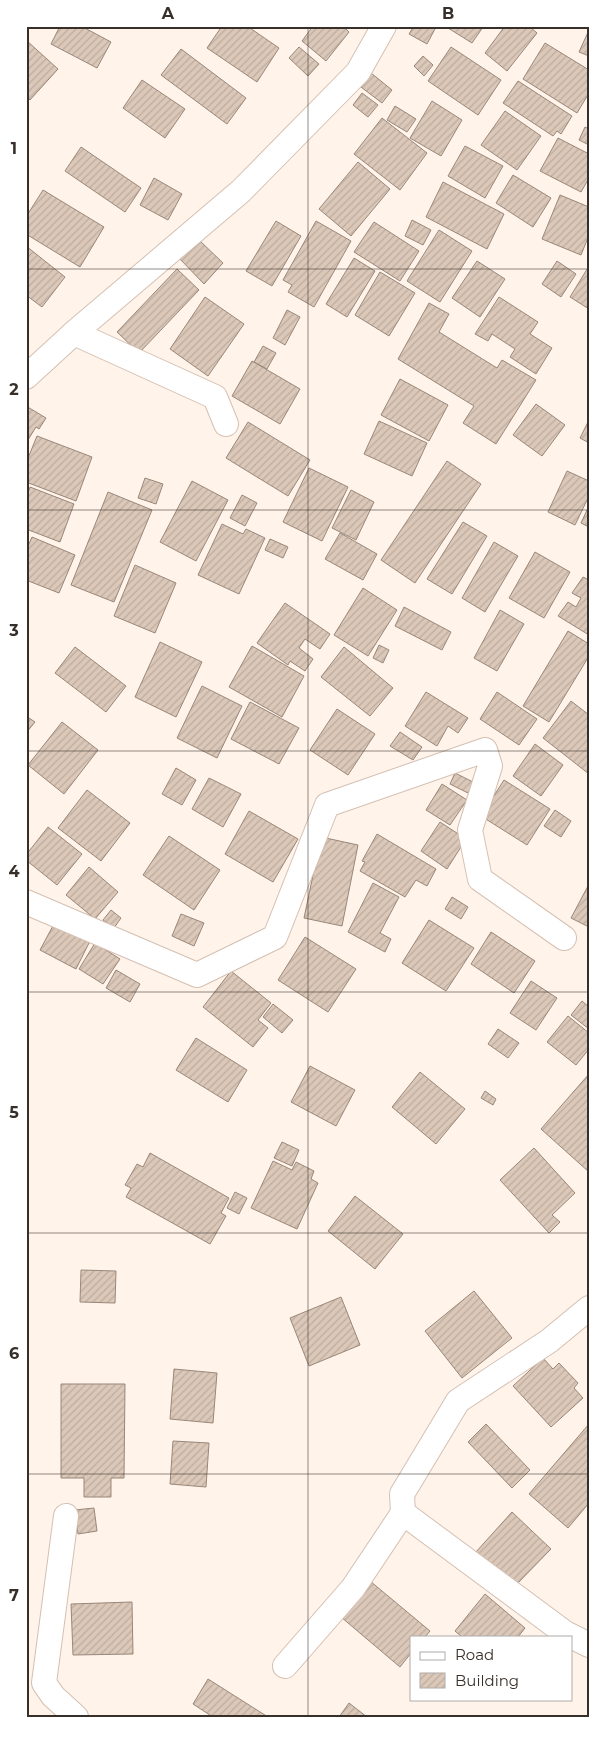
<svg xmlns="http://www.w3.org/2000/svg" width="615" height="1743" font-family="Montserrat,sans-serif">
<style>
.building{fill:url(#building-hatch);stroke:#998779}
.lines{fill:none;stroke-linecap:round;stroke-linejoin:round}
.minor-casing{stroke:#d4c0b2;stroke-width:26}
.minor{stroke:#fff;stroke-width:24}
.grid{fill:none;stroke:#372f2a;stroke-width:1;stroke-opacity:0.55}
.neatline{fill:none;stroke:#372f2a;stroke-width:2}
.grid-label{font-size:16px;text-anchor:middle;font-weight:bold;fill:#372f2a}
</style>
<defs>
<pattern id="building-hatch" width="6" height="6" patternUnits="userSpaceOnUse" patternTransform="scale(1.25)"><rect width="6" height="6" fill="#dbc8b9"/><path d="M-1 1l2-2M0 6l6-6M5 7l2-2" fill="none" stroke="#bdac9f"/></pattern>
</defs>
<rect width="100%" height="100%" fill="#fff3ea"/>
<g class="building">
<polygon points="60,26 81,26 111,42 97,68 51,44"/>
<polygon points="222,26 247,26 279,48 257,82 207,48"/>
<polygon points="313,26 343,26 349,32 326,61 302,41"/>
<polygon points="414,26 434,26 436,27 427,44 409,34"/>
<polygon points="450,26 482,26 483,27 472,43 448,28"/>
<polygon points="505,26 529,26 537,33 507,71 485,53"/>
<polygon points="589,30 589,56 579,52"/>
<polygon points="26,40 58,69 30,100 26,96"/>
<polygon points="545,43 589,70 589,93 577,113 523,79"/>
<polygon points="299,47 319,64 308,76 289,58"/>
<polygon points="451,47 501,80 478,115 428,81"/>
<polygon points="181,49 246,98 227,124 161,75"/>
<polygon points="423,56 433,65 424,76 414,66"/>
<polygon points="371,73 392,90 382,103 361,87"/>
<polygon points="142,80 185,109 165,138 123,108"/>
<polygon points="518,81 572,116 561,134 557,131 553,136 503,103"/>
<polygon points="362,93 378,105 368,117 353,105"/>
<polygon points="432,101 462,120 441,156 410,138"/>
<polygon points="395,106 416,119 407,132 387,120"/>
<polygon points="505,111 541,136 517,170 481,145"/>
<polygon points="382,118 427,153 400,190 354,154"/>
<polygon points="585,127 589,129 589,145 579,140"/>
<polygon points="558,138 589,154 589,178 581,192 540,171"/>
<polygon points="465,146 503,166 485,198 448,176"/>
<polygon points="81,147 141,188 125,212 65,171"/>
<polygon points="358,162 390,189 351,236 319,209"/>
<polygon points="513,175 551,198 533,227 496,203"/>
<polygon points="154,178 182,194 168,220 140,205"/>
<polygon points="443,182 504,214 487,249 426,217"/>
<polygon points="43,190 104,227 80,267 26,234 26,217"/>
<polygon points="560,195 589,207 589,235 581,255 542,239"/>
<polygon points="412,220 431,230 423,245 405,236"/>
<polygon points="276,221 301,236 272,286 246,271"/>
<polygon points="316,221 351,241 314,307 288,292 292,285 283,280"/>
<polygon points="374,222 419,251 400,281 354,252"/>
<polygon points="439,230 472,251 440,302 407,281"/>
<polygon points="199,240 223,263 204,284 180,259"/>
<polygon points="26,246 65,277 42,307 26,295"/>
<polygon points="354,258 375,271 347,317 326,304"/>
<polygon points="477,261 505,279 480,317 452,298"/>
<polygon points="557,261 576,274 561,297 542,284"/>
<polygon points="589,266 589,309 570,297"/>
<polygon points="177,269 199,290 139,353 117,332"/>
<polygon points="380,272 415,293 389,336 355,315"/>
<polygon points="205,297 244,324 208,376 170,349"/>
<polygon points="499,297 538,322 530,334 552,348 536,374 510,357 515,349 492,334 488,341 475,334"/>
<polygon points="429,303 449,314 439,332 497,368 502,360 536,380 496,444 463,423 474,406 398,359"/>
<polygon points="287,310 300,317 285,345 273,338"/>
<polygon points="263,346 276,353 267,369 254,362"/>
<polygon points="252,361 300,389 280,424 232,396"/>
<polygon points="400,379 448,405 429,441 381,415"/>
<polygon points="536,404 565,425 542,456 513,435"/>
<polygon points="26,406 46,418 39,429 36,427 26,443"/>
<polygon points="589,420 589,443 580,438"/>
<polygon points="379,421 427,443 412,476 364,454"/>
<polygon points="248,422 310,460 288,496 226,458"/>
<polygon points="37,436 92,457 76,501 26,482 26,463"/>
<polygon points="447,461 481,484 415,583 381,560"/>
<polygon points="309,468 348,487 322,541 283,522"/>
<polygon points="567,471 589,481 589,496 575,525 548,512"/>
<polygon points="145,478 163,484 156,504 138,498"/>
<polygon points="192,481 228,500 196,561 160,542"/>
<polygon points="30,487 74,504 60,542 26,529 26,498"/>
<polygon points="351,490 374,502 356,540 332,528"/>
<polygon points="108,492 152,510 114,602 71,585"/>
<polygon points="242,495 257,503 245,526 230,518"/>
<polygon points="588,508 589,508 589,527 581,523"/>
<polygon points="463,522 487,536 452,594 427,579"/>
<polygon points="222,524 243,534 246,529 265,538 239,594 198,575"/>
<polygon points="340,533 377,554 363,580 325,559"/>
<polygon points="32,537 75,555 59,593 26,580 26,551"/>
<polygon points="270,539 288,547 283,558 265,550"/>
<polygon points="494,542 518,556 485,612 462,598"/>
<polygon points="535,552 570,572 544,618 509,598"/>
<polygon points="135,565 176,583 155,633 114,616"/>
<polygon points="583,577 589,580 589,635 558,616 568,602 576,607 581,598 572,593"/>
<polygon points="363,588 397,610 368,656 334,635"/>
<polygon points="285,603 330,634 320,649 305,639 299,648 313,659 305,671 290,661 288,665 257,643"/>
<polygon points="404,607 451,632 442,650 395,626"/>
<polygon points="500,610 524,624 497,671 474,658"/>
<polygon points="568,631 589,644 589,656 549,722 523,706"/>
<polygon points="160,642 202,662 176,717 135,697"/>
<polygon points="379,645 389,650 383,663 373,658"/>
<polygon points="252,646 304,676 282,717 229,687"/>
<polygon points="75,647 126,686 106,712 55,673"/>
<polygon points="344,647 393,688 370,716 321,677"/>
<polygon points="202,686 242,706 217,758 177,738"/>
<polygon points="426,692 468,718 458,733 448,726 437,746 405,726"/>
<polygon points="497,692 537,719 519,745 480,719"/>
<polygon points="571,701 589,715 589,774 543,738"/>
<polygon points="250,702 299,728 279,764 231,739"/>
<polygon points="337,709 375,734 348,775 310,750"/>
<polygon points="26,716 35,722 26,733"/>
<polygon points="62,722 98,750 64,794 28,765"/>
<polygon points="400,732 422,747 413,760 390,746"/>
<polygon points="535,744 563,765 541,796 513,776"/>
<polygon points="176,768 196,780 182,805 162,794"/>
<polygon points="455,773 475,783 470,794 450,784"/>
<polygon points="209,778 241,794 223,827 192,809"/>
<polygon points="504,780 550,809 527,845 481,816"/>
<polygon points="442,784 467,800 450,825 426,810"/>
<polygon points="87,790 130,823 101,861 58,828"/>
<polygon points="555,810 571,821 561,837 544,826"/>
<polygon points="249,811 298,839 273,882 225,854"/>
<polygon points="440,822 466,839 447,869 421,851"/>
<polygon points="48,827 82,854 57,885 26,860 26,855"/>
<polygon points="377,834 436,869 427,886 416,880 405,897 360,871 365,862 362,861"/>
<polygon points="169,836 220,870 194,910 143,875"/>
<polygon points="321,837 358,845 342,926 304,918"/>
<polygon points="89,867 118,892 95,919 66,895"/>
<polygon points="373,883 399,897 380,933 391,939 385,952 348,932"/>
<polygon points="589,884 589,927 571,918"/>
<polygon points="452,897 468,907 461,919 445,909"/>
<polygon points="111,910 121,918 114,928 103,920"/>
<polygon points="181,914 204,923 194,946 172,936"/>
<polygon points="429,920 474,948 446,991 402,963"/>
<polygon points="55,922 90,941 76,969 40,950"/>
<polygon points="491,932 535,961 514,993 471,964"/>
<polygon points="305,937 356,969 328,1012 278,980"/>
<polygon points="95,943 120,959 103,984 79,969"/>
<polygon points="116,970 140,984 130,1002 106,988"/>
<polygon points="231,971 271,1003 258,1020 268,1028 253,1047 203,1007"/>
<polygon points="531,981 557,998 536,1030 510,1013"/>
<polygon points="582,1001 589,1007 589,1029 571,1015"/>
<polygon points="273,1004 293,1020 282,1033 263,1017"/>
<polygon points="568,1016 589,1033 589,1049 576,1065 547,1042"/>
<polygon points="498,1029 519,1043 508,1058 488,1044"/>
<polygon points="196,1038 247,1070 228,1102 176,1070"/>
<polygon points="310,1066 355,1090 336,1126 291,1102"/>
<polygon points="420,1072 465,1109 436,1144 392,1107"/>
<polygon points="589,1074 589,1172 541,1129"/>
<polygon points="485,1091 496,1099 493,1105 481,1098"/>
<polygon points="282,1142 299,1150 292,1166 274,1158"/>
<polygon points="534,1148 575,1193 552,1215 560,1222 549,1233 500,1180"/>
<polygon points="150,1153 229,1198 221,1213 226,1216 210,1244 126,1197 131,1188 125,1185 137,1164 143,1167"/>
<polygon points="273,1161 292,1170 296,1162 314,1171 311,1179 318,1183 297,1229 251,1208"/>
<polygon points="235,1192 247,1198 239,1214 227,1208"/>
<polygon points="355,1196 403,1234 375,1269 328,1231"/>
<polygon points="81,1270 116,1271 115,1303 80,1302"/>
<polygon points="474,1291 512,1338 462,1378 425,1331"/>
<polygon points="341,1297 360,1345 309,1366 290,1318"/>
<polygon points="543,1358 553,1369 559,1363 578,1383 574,1388 583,1398 551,1427 513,1386"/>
<polygon points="174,1369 217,1373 213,1423 170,1419"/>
<polygon points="61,1384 125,1384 124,1478 111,1478 111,1497 84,1497 84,1478 61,1478"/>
<polygon points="486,1424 530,1470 512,1488 468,1442"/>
<polygon points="589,1424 589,1503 568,1528 529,1494"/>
<polygon points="173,1441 209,1443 206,1487 170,1484"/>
<polygon points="94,1508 97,1531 78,1534 75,1510"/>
<polygon points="512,1512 551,1549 516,1585 502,1571 498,1575 475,1553"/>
<polygon points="370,1581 430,1631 425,1637 411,1637 411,1653 400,1667 341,1617"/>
<polygon points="485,1594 525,1628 518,1637 462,1637 455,1631"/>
<polygon points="132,1602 133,1654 73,1655 71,1604"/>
<polygon points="208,1679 268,1717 213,1717 193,1704"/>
<polygon points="349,1703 367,1717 339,1717"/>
</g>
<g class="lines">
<defs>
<g id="minor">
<polyline points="74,333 215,397 226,424"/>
<polyline points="26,377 74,333 241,191 358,72 384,26"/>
<polyline points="26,902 197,975 275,937 327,805 485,750 490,766 470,830 480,879 564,938"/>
<polyline points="589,1308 549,1341 458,1401 402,1494 403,1513 565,1633 589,1645"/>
<polyline points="66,1516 44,1683 53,1696 76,1717"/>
<polyline points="285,1666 353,1588 403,1513"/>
</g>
</defs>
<use href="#minor" class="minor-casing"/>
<use href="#minor" class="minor"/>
</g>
<path class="grid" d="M308 26V1717M26 269H589M26 510H589M26 751H589M26 992H589M26 1233H589M26 1474H589"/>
<rect width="615" height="1743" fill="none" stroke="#ffffff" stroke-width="55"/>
<rect x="410" y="1636" width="162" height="65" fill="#ffffff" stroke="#afacaa"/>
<rect x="420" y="1652" width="25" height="8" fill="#ffffff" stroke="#afacaa"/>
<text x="455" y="1660" font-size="15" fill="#372f2a">Road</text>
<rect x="420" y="1673" width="25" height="15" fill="url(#building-hatch)" stroke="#afacaa"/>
<text x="455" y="1686" font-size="15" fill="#372f2a">Building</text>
<rect x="28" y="28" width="560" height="1688" class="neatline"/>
<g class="grid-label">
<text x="168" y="19">A</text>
<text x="448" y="19">B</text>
<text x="14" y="154">1</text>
<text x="14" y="395">2</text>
<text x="14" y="636">3</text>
<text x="14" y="877">4</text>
<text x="14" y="1118">5</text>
<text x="14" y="1359">6</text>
<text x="14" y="1601">7</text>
</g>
</svg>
